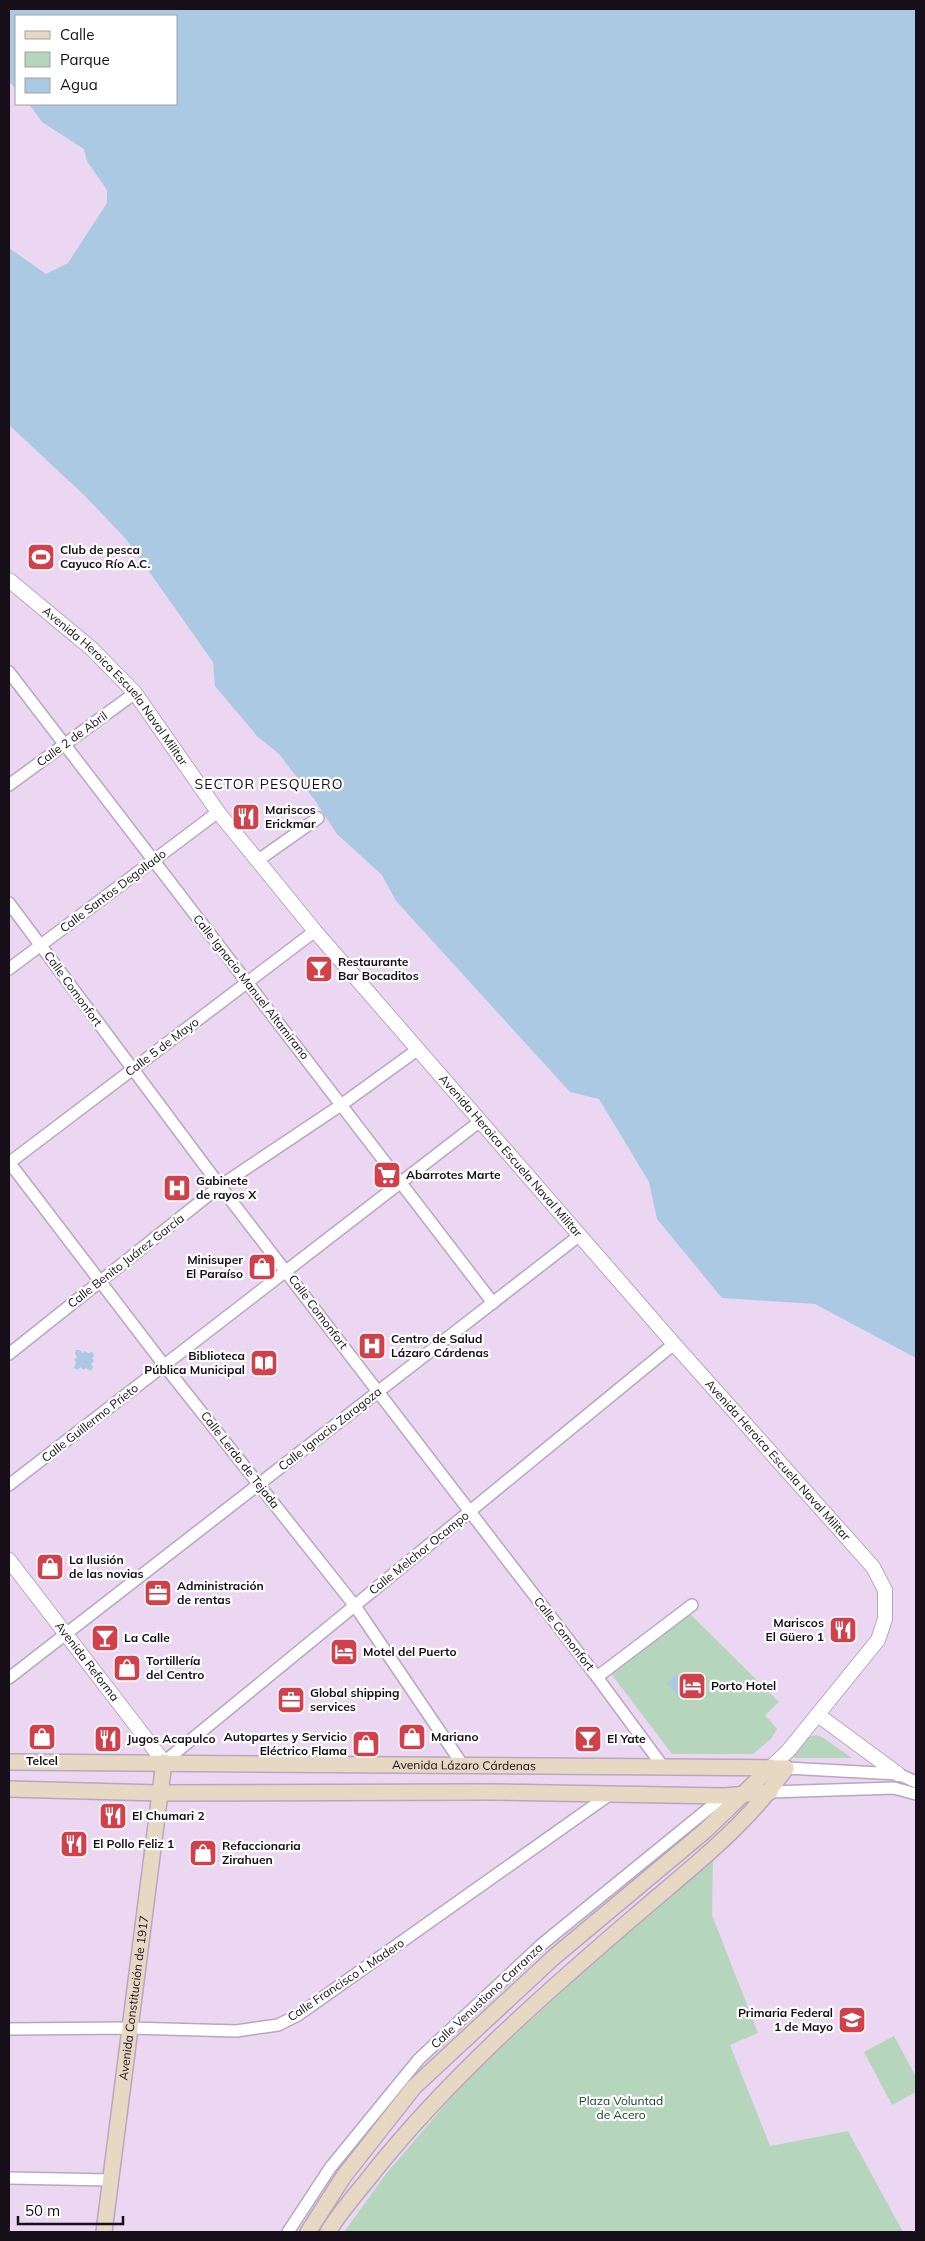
<svg xmlns="http://www.w3.org/2000/svg" width="925" height="2241" viewBox="0 0 925 2241" font-family="Mulish,sans-serif">
  <rect width="100%" height="100%" fill="#ebd7f2"/>
  <!-- green -->
  <g fill="#b6d5bd">
    <path d="M688 1612 779 1702 765 1715 777 1729 771 1739 753 1754H672L609 1671Z"/>
    <path d="M816 1735 822 1737 852 1758H795L793 1755 805 1738Z"/>
    <path d="M713 1858 712 1915 758 2033 730 2045 770 2146 848 2131 903 2232H344L385 2175 467 2079 594 1962Z"/>
    <path d="M894 2036 916 2077V2092L892 2105 864 2052Z"/>
  </g>
  <!-- water -->
  <g fill="#abc9e2">
    <path d="M9 9H916V1358L815 1304 722 1298 657 1219 649 1182 599 1099 570 1092 396 901 382 875 337 834 314 799 279 754 257 736 215 686 213 662 126 539 85 496 9 425V248L46 274 68 263 107 203V190L87 161 84 149 42 122 29 104H176V16H16V89L9 81Z"/>
    <path d="M76 1350H80L82 1353 85 1351 88 1353 93 1352 94 1356 92 1358 94 1361 91 1364 93 1367 91 1371 86 1368 83 1370 81 1367 77 1370 74 1368 76 1362 74 1360 77 1357 75 1354Z"/>
    <path d="M676 1675 690 1693 681 1700 667 1683Z"/>
  </g>
  <g fill="none" stroke-linecap="round" stroke-linejoin="round">
    <defs>
      <g id="minor">
        <path d="M9 672 493 1303"/>
        <path d="M9 785 135 693"/>
        <path d="M257 861 318 818"/>
        <path d="M9 903 220 1186 597 1677 664 1768"/>
        <path d="M9 969 218 812"/>
        <path d="M9 1162 164 1365 355 1606 462 1764"/>
        <path d="M9 1163 315 931"/>
        <path d="M9 1354 220 1186 341 1105 417 1050"/>
        <path d="M9 1485 479 1122"/>
        <path d="M597 1677 692 1605"/>
        <path d="M9 1678 580 1235"/>
        <path d="M164 1762 674 1344"/>
        <path d="M786 1768 898 1774 916 1782"/>
        <path d="M770 1792 894 1788 916 1794"/>
        <path d="M9 2029 130 2028 236 2031 278 2025 298 2015 609 1795"/>
        <path d="M9 2178 110 2180"/>
        <path d="M288 2232 330 2168 419 2059 541 1945 724 1796"/>
      </g>
      <g id="tertiary">
        <path id="s1" d="M9 580 92 649 135 693 218 812 315 931 674 1344 873 1567 885 1590V1619L878 1640 788 1751 771 1767"/>
        <path id="s2" d="M9 1560 164 1762"/>
        <path d="M818 1715 898 1774"/>
      </g>
      <g id="secondary">
        <path id="s3" d="M9 1762 786 1768"/>
        <path d="M9 1789 160 1793 488 1792 724 1796 770 1792"/>
        <path id="s4" d="M104 2232 164 1762"/>
        <path d="M308 2232 344 2176 414 2087 554 1957 706 1830 771 1767"/>
        <path d="M328 2232C341 2210 360 2190 376 2169 452 2075 544 1994 635 1916 688 1870 747 1826 786 1768"/>
      </g>
    </defs>
    <!-- minor casing -->
    <use href="#minor" stroke="#b9a6c0" stroke-width="14"/>
    <!-- tertiary casing -->
    <use href="#tertiary" stroke="#b9a6c0" stroke-width="16"/>
    <!-- secondary casing -->
    <use href="#secondary" stroke="#b9a6c0" stroke-width="18"/>
    <!-- minor -->
    <use href="#minor" stroke="#fff" stroke-width="11"/>
    <!-- tertiary -->
    <use href="#tertiary" stroke="#fff" stroke-width="14"/>
    <!-- secondary -->
    <use href="#secondary" stroke="#e7d8c3" stroke-width="15"/>
  </g>
  <!-- icons -->
  <defs>
    <symbol id="stadium-square" viewBox="-11 -11 22 22"><rect x="-9" y="-9" width="18" height="18" rx="4" fill="#d1414b" stroke="#fff"/><path d="M0-5a6.5 5 0 1 0 0 10a6.5 5 0 1 0 0-10ZM-3.5-1.8h7v3.6h-7Z" fill="#fff"/></symbol>
    <symbol id="restaurant-square" viewBox="-11 -11 22 22"><rect x="-9" y="-9" width="18" height="18" rx="4" fill="#d1414b" stroke="#fff"/><path d="M-5-6h1v4h1v-4h1v4h1v-4h1v5L-1.5 .5V6h-2V.5L-5-1ZM5-6V6H3V1.5H1.5Q1.5-4 5-6Z" fill="#fff"/></symbol>
    <symbol id="bar-square" viewBox="-11 -11 22 22"><rect x="-9" y="-9" width="18" height="18" rx="4" fill="#d1414b" stroke="#fff"/><path d="M-6-5H6L.8 .8V4.5H3.5V6h-7V4.5H-.8V.8Z" fill="#fff"/></symbol>
    <symbol id="supermarket-square" viewBox="-11 -11 22 22"><rect x="-9" y="-9" width="18" height="18" rx="4" fill="#d1414b" stroke="#fff"/><path d="M-6-5.5h2.5l.6 2H6L4.5 2H-2.5L-4.4-4H-6ZM-1.5 3.2a1.3 1.3 0 1 0 .1 0ZM3 3.2a1.3 1.3 0 1 0 .1 0Z" fill="#fff"/></symbol>
    <symbol id="hospital-square" viewBox="-11 -11 22 22"><rect x="-9" y="-9" width="18" height="18" rx="4" fill="#d1414b" stroke="#fff"/><path d="M-5-5h3v3.5h4V-5h3V5h-3V1.5h-4V5h-3Z" fill="#fff"/></symbol>
    <symbol id="shop-square" viewBox="-11 -11 22 22"><rect x="-9" y="-9" width="18" height="18" rx="4" fill="#d1414b" stroke="#fff"/><path d="M-5-2.5h2.3a2.7 3.5 0 0 1 5.4 0H5L5.5 6h-11ZM-1.5-2.5h3a1.5 2.3 0 0 0-3 0Z" fill="#fff"/></symbol>
    <symbol id="library-square" viewBox="-11 -11 22 22"><rect x="-9" y="-9" width="18" height="18" rx="4" fill="#d1414b" stroke="#fff"/><path d="M-6-4Q-3-5.5-.7-3.5V5Q-3 3-6 4ZM6-4Q3-5.5 .7-3.5V5Q3 3 6 4Z" fill="#fff"/></symbol>
    <symbol id="office-square" viewBox="-11 -11 22 22"><rect x="-9" y="-9" width="18" height="18" rx="4" fill="#d1414b" stroke="#fff"/><path d="M-6-3h4V-5.5h4V-3h4V5H-6ZM-1-4.5V-3h2v-1.5ZM-6 0V1H6V0Z" fill="#fff"/></symbol>
    <symbol id="hotel-square" viewBox="-11 -11 22 22"><rect x="-9" y="-9" width="18" height="18" rx="4" fill="#d1414b" stroke="#fff"/><path d="M-6-4.5h1.5V1H6V5H4.5V3h-9V5H-6ZM-4 0a1.8 1.8 0 1 1 3.6 0ZM.5 0V-2.5h3Q6-2.5 6 0Z" fill="#fff"/></symbol>
    <symbol id="school-square" viewBox="-11 -11 22 22"><rect x="-9" y="-9" width="18" height="18" rx="4" fill="#d1414b" stroke="#fff"/><path d="M0-5L7-2L0 1L-7-2ZM-4 1L0 2.5L4 1V4Q0 6-4 4Z" fill="#fff"/></symbol>
  </defs>
  <g fill-rule="evenodd">
    <use href="#stadium-square" x="25" y="541" width="32" height="32"/>
    <use href="#restaurant-square" x="230" y="801" width="32" height="32"/>
    <use href="#bar-square" x="303" y="953" width="32" height="32"/>
    <use href="#supermarket-square" x="371" y="1159" width="32" height="32"/>
    <use href="#hospital-square" x="161" y="1172" width="32" height="32"/>
    <use href="#shop-square" x="246" y="1251" width="32" height="32"/>
    <use href="#hospital-square" x="356" y="1330" width="32" height="32"/>
    <use href="#library-square" x="248" y="1347" width="32" height="32"/>
    <use href="#shop-square" x="34" y="1551" width="32" height="32"/>
    <use href="#office-square" x="142" y="1577" width="32" height="32"/>
    <use href="#restaurant-square" x="827" y="1614" width="32" height="32"/>
    <use href="#bar-square" x="89" y="1622" width="32" height="32"/>
    <use href="#hotel-square" x="328" y="1636" width="32" height="32"/>
    <use href="#shop-square" x="111" y="1652" width="32" height="32"/>
    <use href="#hotel-square" x="676" y="1670" width="32" height="32"/>
    <use href="#office-square" x="275" y="1684" width="32" height="32"/>
    <use href="#shop-square" x="26" y="1721" width="32" height="32"/>
    <use href="#shop-square" x="396" y="1721" width="32" height="32"/>
    <use href="#restaurant-square" x="92" y="1723" width="32" height="32"/>
    <use href="#bar-square" x="572" y="1723" width="32" height="32"/>
    <use href="#shop-square" x="350" y="1728" width="32" height="32"/>
    <use href="#restaurant-square" x="97" y="1800" width="32" height="32"/>
    <use href="#restaurant-square" x="58" y="1828" width="32" height="32"/>
    <use href="#shop-square" x="187" y="1837" width="32" height="32"/>
    <use href="#school-square" x="836" y="2004" width="32" height="32"/>
  </g>
  <g text-anchor="middle" stroke-width="4.5" stroke-linejoin="round" paint-order="stroke">
    <!-- poi labels -->
    <g font-size="12" font-weight="bold" fill="#160f19" stroke="#fff" text-anchor="start">
      <text x="60" y="554">Club de pesca<tspan x="60" dy="14">Cayuco Río A.C.</tspan></text>
      <text x="265" y="814">Mariscos<tspan x="265" dy="14">Erickmar</tspan></text>
      <text x="338" y="966">Restaurante<tspan x="338" dy="14">Bar Bocaditos</tspan></text>
      <text x="406" y="1179">Abarrotes Marte</text>
      <text x="196" y="1185">Gabinete<tspan x="196" dy="14">de rayos X</tspan></text>
      <text x="243" y="1264" text-anchor="end">Minisuper<tspan x="243" dy="14">El Paraíso</tspan></text>
      <text x="391" y="1343">Centro de Salud<tspan x="391" dy="14">Lázaro Cárdenas</tspan></text>
      <text x="245" y="1360" text-anchor="end">Biblioteca<tspan x="245" dy="14">Pública Municipal</tspan></text>
      <text x="69" y="1564">La Ilusión<tspan x="69" dy="14">de las novias</tspan></text>
      <text x="177" y="1590">Administración<tspan x="177" dy="14">de rentas</tspan></text>
      <text x="824" y="1627" text-anchor="end">Mariscos<tspan x="824" dy="14">El Güero 1</tspan></text>
      <text x="124" y="1642">La Calle</text>
      <text x="363" y="1656">Motel del Puerto</text>
      <text x="146" y="1665">Tortillería<tspan x="146" dy="14">del Centro</tspan></text>
      <text x="711" y="1690">Porto Hotel</text>
      <text x="310" y="1697">Global shipping<tspan x="310" dy="14">services</tspan></text>
      <text x="347" y="1741" text-anchor="end">Autopartes y Servicio<tspan x="347" dy="14">Eléctrico Flama</tspan></text>
      <text x="431" y="1741">Mariano</text>
      <text x="127" y="1743">Jugos Acapulco</text>
      <text x="607" y="1743">El Yate</text>
      <text x="42" y="1765" text-anchor="middle">Telcel</text>
      <text x="132" y="1820">El Chumari 2</text>
      <text x="93" y="1848">El Pollo Feliz 1</text>
      <text x="222" y="1850">Refaccionaria<tspan x="222" dy="14">Zirahuen</tspan></text>
      <text x="833" y="2017" text-anchor="end">Primaria Federal<tspan x="833" dy="14">1 de Mayo</tspan></text>
    </g>
    <!-- street labels -->
    <g font-size="12" fill="#160f19" stroke="#fff">
      <text dy="4" stroke="none"><textPath href="#s1" startOffset="151">Avenida Heroica Escuela Naval Militar</textPath></text>
      <text transform="translate(72 739) rotate(-36)" y="4">Calle 2 de Abril</text>
      <text transform="translate(113 891) rotate(-37)" y="4">Calle Santos Degollado</text>
      <text transform="translate(251 987) rotate(52)" y="4">Calle Ignacio Manuel Altamirano</text>
      <text transform="translate(73 989) rotate(54)" y="4">Calle Comonfort</text>
      <text transform="translate(162 1047) rotate(-37)" y="4">Calle 5 de Mayo</text>
      <text dy="4" stroke="none"><textPath href="#s1" startOffset="766">Avenida Heroica Escuela Naval Militar</textPath></text>
      <text transform="translate(126 1261) rotate(-38)" y="4">Calle Benito Juárez García</text>
      <text transform="translate(318 1312) rotate(53)" y="4">Calle Comonfort</text>
      <text transform="translate(90 1423) rotate(-38)" y="4">Calle Guillermo Prieto</text>
      <text transform="translate(330 1429) rotate(-38)" y="4">Calle Ignacio Zaragoza</text>
      <text transform="translate(240 1460) rotate(52)" y="4">Calle Lerdo de Tejada</text>
      <text dy="4" stroke="none"><textPath href="#s1" startOffset="1171">Avenida Heroica Escuela Naval Militar</textPath></text>
      <text transform="translate(419 1553) rotate(-39)" y="4">Calle Melchor Ocampo</text>
      <text transform="translate(564 1634) rotate(52)" y="4">Calle Comonfort</text>
      <text dy="4" stroke="none"><textPath href="#s2" startOffset="128">Avenida Reforma</textPath></text>
      <text dy="4" stroke="none"><textPath href="#s3" startOffset="455">Avenida Lázaro Cárdenas</textPath></text>
      <text transform="translate(346 1980) rotate(-34)" y="4">Calle Francisco I. Madero</text>
      <text transform="translate(487 1996) rotate(-43)" y="4">Calle Venustiano Carranza</text>
      <text dy="4" stroke="none"><textPath href="#s4" startOffset="236">Avenida Constitución de 1917</textPath></text>
    </g>
    <!-- park labels -->
    <g font-size="12" fill="#114322" stroke="#fff">
      <text x="621" y="2105">Plaza Voluntad<tspan x="621" dy="14">de Acero</tspan></text>
    </g>
    <!-- neighbourhood labels -->
    <g font-size="14" letter-spacing="1" fill="#160f19" stroke="#fff">
      <text x="269" y="789">SECTOR PESQUERO</text>
    </g>
  </g>
  <!-- border -->
  <rect width="925" height="2241" fill="none" stroke="#160f19" stroke-width="20"/>
  <!-- legend -->
  <rect x="15" y="15" width="162" height="90" fill="#ffffff" stroke="#a29fa3"/>
  <rect x="25" y="31" width="25" height="8" fill="#e7d8c3" stroke="#a29fa3"/>
  <text x="60" y="40" font-size="15" fill="#160f19">Calle</text>
  <rect x="25" y="52" width="25" height="15" fill="#b6d5bd" stroke="#a29fa3"/>
  <text x="60" y="65" font-size="15" fill="#160f19">Parque</text>
  <rect x="25" y="78" width="25" height="15" fill="#abc9e2" stroke="#a29fa3"/>
  <text x="60" y="90" font-size="15" fill="#160f19">Agua</text>
  <!-- scale -->
  <path d="M18 2216v8h105v-8" fill="none" stroke="#160f19" stroke-width="2.5"/>
  <text x="25" y="2216" font-size="15" fill="#160f19" stroke="#ffffff" stroke-width="4" paint-order="stroke">50 m</text>
</svg>
